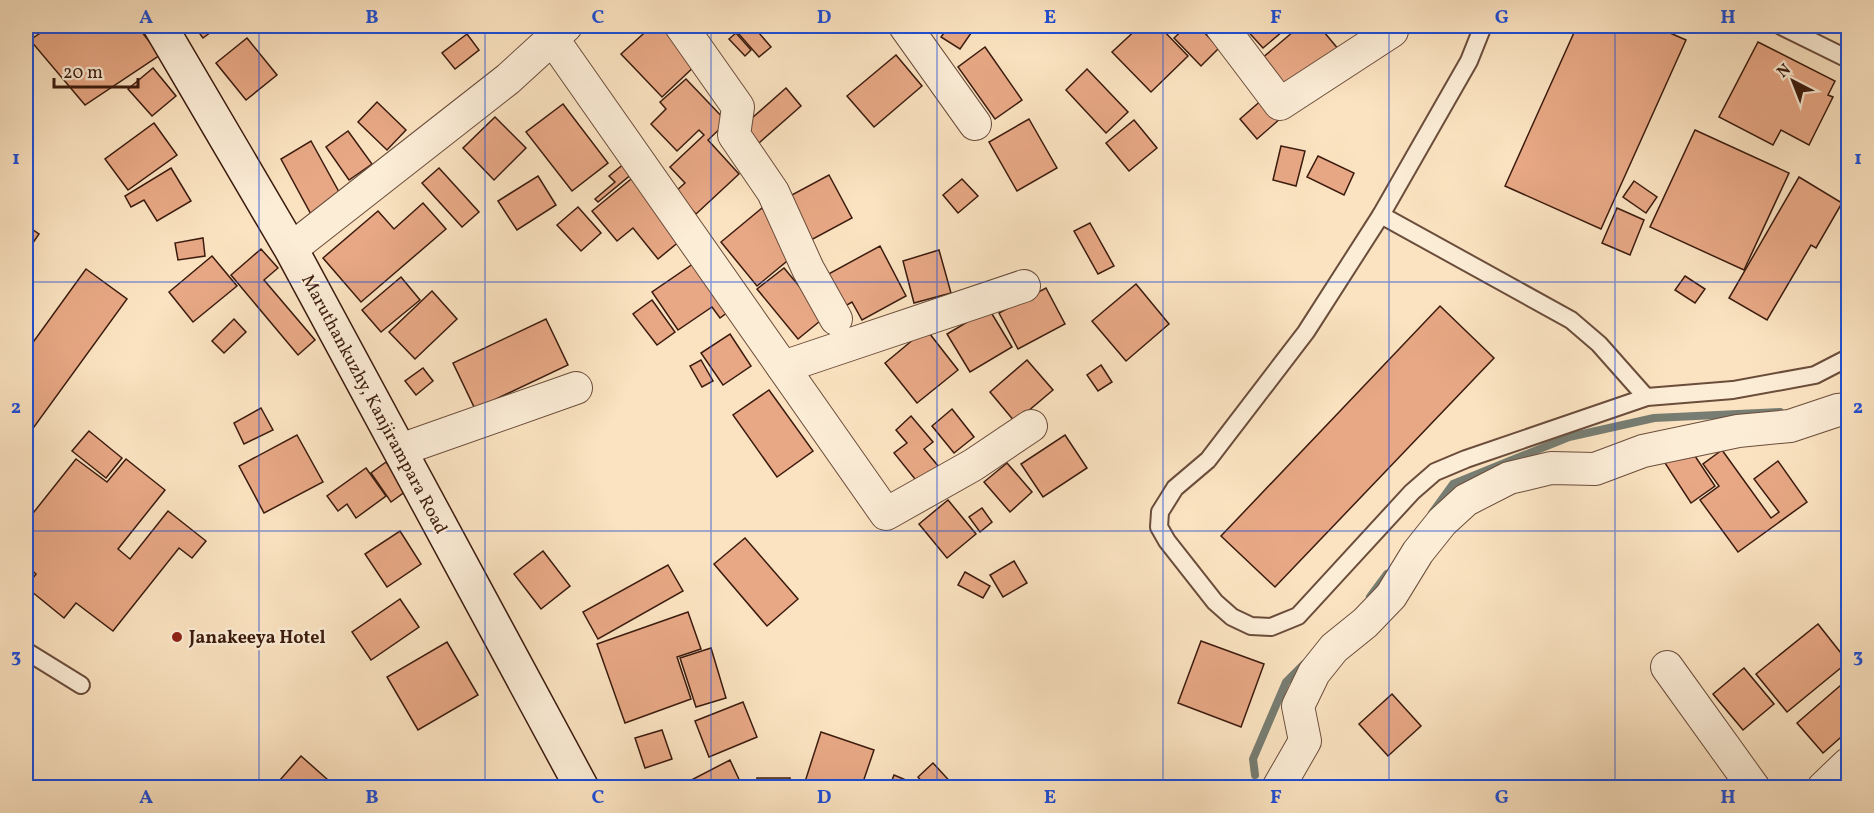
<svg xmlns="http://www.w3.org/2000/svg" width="1874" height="813" viewBox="0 0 1874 813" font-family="Vollkorn,serif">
  <rect width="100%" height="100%" fill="#fbe3c1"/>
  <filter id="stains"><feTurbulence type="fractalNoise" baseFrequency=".00333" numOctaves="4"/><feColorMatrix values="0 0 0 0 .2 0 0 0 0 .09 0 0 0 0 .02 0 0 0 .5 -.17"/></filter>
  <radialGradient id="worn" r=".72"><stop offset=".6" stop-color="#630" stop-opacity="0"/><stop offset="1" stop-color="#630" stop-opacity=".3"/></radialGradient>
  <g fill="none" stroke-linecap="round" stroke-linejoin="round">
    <!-- stream -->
    <g stroke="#777d72" stroke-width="8">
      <path d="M1432 513 1453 484 1569 437 1654 418 1780 412"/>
      <path d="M1370 597 1387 574"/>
      <path d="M1255 775 1253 759 1286 682 1304 664"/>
    </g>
  </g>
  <!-- building -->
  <g fill="#e8a885" stroke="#3b1b0e" stroke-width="1.5">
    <path d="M51 26H137L160 55 85 105 30 40Z"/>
    <path d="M194 26H219L203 38Z"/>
    <path d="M652 26H662L698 63 662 97 621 54Z"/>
    <path d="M746 26H753L771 47 759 57 738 33Z"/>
    <path d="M949 26H976L960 49 941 37Z"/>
    <path d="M1140 26H1159L1188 56 1151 92 1112 52Z"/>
    <path d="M1187 26H1198L1219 48 1201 66 1174 38Z"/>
    <path d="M1243 26H1289L1263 48Z"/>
    <path d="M1300 26H1319L1339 50 1289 92 1261 59Z"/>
    <path d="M1577 26H1654L1686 40 1601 229 1505 186Z"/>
    <path d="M736 33 751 50 745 56 729 39Z"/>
    <path d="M467 34 479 50 455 69 442 53Z"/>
    <path d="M247 38 277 75 246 100 216 63Z"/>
    <path d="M1758 42 1835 81 1828 95 1833 97 1809 145 1781 130 1773 145 1719 117Z"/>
    <path d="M985 47 1022 100 995 119 958 67Z"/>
    <path d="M896 55 922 86 874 127 847 96Z"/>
    <path d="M153 68 176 96 152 116 128 89Z"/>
    <path d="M1087 69 1128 112 1106 133 1066 90Z"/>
    <path d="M686 79 727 122 708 140 739 174 696 214 675 192 685 183 670 167 704 135 699 130 677 151 651 124 666 109 660 102Z"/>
    <path d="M786 88 801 106 759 143 744 125Z"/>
    <path d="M1264 98 1281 118 1257 139 1240 119Z"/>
    <path d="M377 102 406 130 387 150 358 122Z"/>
    <path d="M563 104 608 163 572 191 526 132Z"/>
    <path d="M495 117 526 148 494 180 463 148Z"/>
    <path d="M1029 119 1057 168 1017 191 989 142Z"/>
    <path d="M1134 120 1157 148 1129 171 1106 143Z"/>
    <path d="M154 123 177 155 128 190 105 159Z"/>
    <path d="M1695 130 1789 173 1744 270 1650 227Z"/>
    <path d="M348 131 372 164 349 180 326 147Z"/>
    <path d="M311 141 350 212 319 229 281 159Z"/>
    <path d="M1281 146 1305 151 1296 186 1273 180Z"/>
    <path d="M636 154 651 158 598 202 595 199 615 182 609 176Z"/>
    <path d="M1318 156 1354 173 1344 195 1307 177Z"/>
    <path d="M171 168 191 201 157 221 144 200 131 207 125 196Z"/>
    <path d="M439 168 479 212 462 227 422 183Z"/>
    <path d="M636 175 686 236 658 259 633 228 617 241 592 211Z"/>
    <path d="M829 175 852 218 811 240 788 197Z"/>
    <path d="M538 176 556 205 517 230 498 201Z"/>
    <path d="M1799 177 1842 203 1816 248 1811 245 1767 320 1729 298Z"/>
    <path d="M962 179 978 196 958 213 943 195Z"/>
    <path d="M1634 181 1657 197 1646 213 1623 197Z"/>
    <path d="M423 203 446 229 361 302 323 258 378 211 394 229Z"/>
    <path d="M578 207 601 233 581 251 557 225Z"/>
    <path d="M762 208 798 252 757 286 721 242Z"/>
    <path d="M1617 208 1644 220 1630 255 1602 243Z"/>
    <path d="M1090 223 1114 266 1098 274 1074 231Z"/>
    <path d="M26 225 39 234 26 253Z"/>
    <path d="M203 238 205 256 178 260 175 243Z"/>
    <path d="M880 246 906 296 862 320 852 302 840 309 823 277Z"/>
    <path d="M261 249 278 268 264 280 315 340 298 355 231 275Z"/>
    <path d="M939 250 951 293 914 303 903 261Z"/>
    <path d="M212 256 237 286 193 322 169 292Z"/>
    <path d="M703 257 736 306 720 318 712 307 678 330 652 292Z"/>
    <path d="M784 268 825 317 798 339 757 289Z"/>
    <path d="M86 269 127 299 26 438V352Z"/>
    <path d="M1685 276 1705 289 1695 303 1675 290Z"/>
    <path d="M401 277 420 300 381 332 362 310Z"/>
    <path d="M1136 284 1169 324 1126 361 1092 321Z"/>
    <path d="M1046 288 1065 324 1018 349 999 313Z"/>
    <path d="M432 291 457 319 415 359 389 332Z"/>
    <path d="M652 300 675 332 657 345 633 314Z"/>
    <path d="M1440 306 1494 358 1275 587 1221 536Z"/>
    <path d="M989 309 1012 347 970 372 947 334Z"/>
    <path d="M234 319 246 332 224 353 212 341Z"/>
    <path d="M546 319 568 365 475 409 453 363Z"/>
    <path d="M926 329 958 370 917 403 885 363Z"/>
    <path d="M730 334 751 366 723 385 701 353Z"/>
    <path d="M701 360 713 381 702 387 690 366Z"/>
    <path d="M1027 360 1053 390 1015 422 990 392Z"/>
    <path d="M1101 365 1112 382 1098 391 1087 375Z"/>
    <path d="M423 368 433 381 416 395 405 381Z"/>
    <path d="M769 390 813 451 777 477 733 415Z"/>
    <path d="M261 408 273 430 244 444 234 423Z"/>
    <path d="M952 409 974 437 954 453 932 426Z"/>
    <path d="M911 416 933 442 924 449 939 467 919 484 894 453 907 443 896 430Z"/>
    <path d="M89 431 122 458 106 478 72 451Z"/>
    <path d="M297 435 323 482 264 513 239 466Z"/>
    <path d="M1065 435 1087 468 1043 497 1021 464Z"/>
    <path d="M1689 447 1715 486 1691 503 1665 463Z"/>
    <path d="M1722 450 1771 518 1779 512 1754 479 1778 461 1807 502 1738 552 1700 500 1719 486 1703 464Z"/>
    <path d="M76 459 107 482 126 459 165 490 118 549 130 559 168 511 206 541 192 558 179 548 113 631 76 603 64 618 26 587 36 574 26 565V522Z"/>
    <path d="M386 462 406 491 391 502 371 473Z"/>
    <path d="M1007 463 1032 492 1010 512 984 482Z"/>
    <path d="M366 468 386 496 356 518 347 504 338 511 327 496Z"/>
    <path d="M948 500 976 534 947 558 919 524Z"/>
    <path d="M982 508 992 522 980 532 969 517Z"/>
    <path d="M400 531 421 564 387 587 365 554Z"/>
    <path d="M745 538 798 599 767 626 714 564Z"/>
    <path d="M543 551 570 586 541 609 514 574Z"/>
    <path d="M1014 561 1027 583 1003 597 990 575Z"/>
    <path d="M668 565 683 591 598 639 583 612Z"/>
    <path d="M965 572 990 586 983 598 958 585Z"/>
    <path d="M400 599 419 627 371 660 352 632Z"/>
    <path d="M688 612 701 649 677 657 691 699 625 723 597 644Z"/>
    <path d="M1818 624 1848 662 1787 712 1756 674Z"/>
    <path d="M1201 641 1264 664 1241 727 1178 703Z"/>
    <path d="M447 642 478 695 418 730 387 677Z"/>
    <path d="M711 648 726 698 696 707 680 658Z"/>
    <path d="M1744 668 1774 704 1743 730 1713 694Z"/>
    <path d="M1841 685 1848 694V731L1823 753 1797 723Z"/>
    <path d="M1392 694 1421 726 1388 756 1359 724Z"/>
    <path d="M743 702 757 737 709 757 695 721Z"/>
    <path d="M662 730 672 759 645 768 635 738Z"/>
    <path d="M821 732 874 750 861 788H803Z"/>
    <path d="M301 756 337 788H273Z"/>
    <path d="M730 760 743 788H676Z"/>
    <path d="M933 763 956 788H927L918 777Z"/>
    <path d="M894 775 915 784 913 788H889Z"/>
    <rect x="757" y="778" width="33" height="10"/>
  </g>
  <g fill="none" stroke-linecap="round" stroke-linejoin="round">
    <defs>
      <g id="service">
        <path d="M1483 26 1469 61 1381 215 1306 332 1208 460 1175 488 1160 512 1159 527 1167 541 1215 602 1232 617 1251 626 1271 627 1298 616 1412 492 1435 472 1466 459 1647 397 1733 390 1815 375 1848 358"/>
        <path d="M1781 26 1848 59"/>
        <path d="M1381 215 1571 320 1599 344 1646 397"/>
        <path d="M26 651 81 685"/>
      </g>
      <g id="minor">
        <path d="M681 26 738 107 734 135 773 192 808 269 836 319"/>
        <path d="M905 26 975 124"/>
        <path d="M1221 26 1280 104 1392 31"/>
        <path d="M552 38 886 514 973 465 1031 426"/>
        <path d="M291 249 508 79 566 26"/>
        <path d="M783 367 1024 286"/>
        <path d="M400 450 576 388"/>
        <path d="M1667 667 1754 788"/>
        <path d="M1278 788 1305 741 1298 706 1314 673 1334 648 1365 623 1391 596 1418 552 1442 522 1466 500 1509 478 1551 468 1595 469 1643 451 1738 431 1790 426 1838 410 1848 409"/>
        <path d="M1823 788 1848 764"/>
      </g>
      <path id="secondary" d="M160 26 291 249 582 788"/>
    </defs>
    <!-- service casing -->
    <use href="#service" stroke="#6b4d3b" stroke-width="20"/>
    <!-- minor casing -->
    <use href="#minor" stroke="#6b4d3b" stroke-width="34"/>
    <!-- secondary casing -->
    <use href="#secondary" stroke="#3b1b0e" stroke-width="36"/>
    <!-- service -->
    <use href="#service" stroke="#fcedd7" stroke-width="16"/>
    <!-- minor -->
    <use href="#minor" stroke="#fcedd7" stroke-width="32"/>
    <!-- secondary -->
    <use href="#secondary" stroke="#fcedd7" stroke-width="33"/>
  </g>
  <!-- grid -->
  <path fill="none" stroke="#1d4ed8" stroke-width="1.5" stroke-opacity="0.55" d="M259 26V788M485 26V788M711 26V788M937 26V788M1163 26V788M1389 26V788M1615 26V788M26 282H1848M26 531H1848"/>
  <!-- markers -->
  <circle fill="#8f2418" stroke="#fcedd7" stroke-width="2" cx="177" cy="637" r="6"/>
  <g text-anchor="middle" stroke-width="4.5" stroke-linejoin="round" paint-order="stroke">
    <!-- street labels -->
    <g font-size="18" fill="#3b1b0e" stroke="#fcedd7">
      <text transform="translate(375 404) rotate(62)" y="6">Maruthankuzhy, Kanjirampara Road</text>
    </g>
    <!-- poi labels -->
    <g font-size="18" font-weight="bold" fill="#3b1b0e" stroke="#fcedd7" text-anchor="start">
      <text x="189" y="643">Janakeeya Hotel</text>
    </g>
  </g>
  <!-- margin -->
  <rect width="1874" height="813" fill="none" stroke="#fbe3c1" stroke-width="66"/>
  <!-- north arrow -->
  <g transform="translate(1793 81) rotate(318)" stroke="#fcedd7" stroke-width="4.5" paint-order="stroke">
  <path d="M0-4.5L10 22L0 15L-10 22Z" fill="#3b1b0e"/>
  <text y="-9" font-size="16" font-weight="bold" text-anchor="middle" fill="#3b1b0e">N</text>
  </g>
  <!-- scale -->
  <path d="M54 78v9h84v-9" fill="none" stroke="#3b1b0e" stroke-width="3"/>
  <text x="63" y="78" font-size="18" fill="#3b1b0e" stroke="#fcedd7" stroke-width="4.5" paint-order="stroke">20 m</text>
  <rect x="33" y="33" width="1808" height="747" fill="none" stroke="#1d4ed8" stroke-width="2"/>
  <g font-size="20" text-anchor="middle" font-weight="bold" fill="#1d4ed8">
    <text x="146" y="23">A</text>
    <text x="372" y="23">B</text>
    <text x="598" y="23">C</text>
    <text x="824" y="23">D</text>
    <text x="1050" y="23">E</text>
    <text x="1276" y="23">F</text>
    <text x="1502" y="23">G</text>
    <text x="1728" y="23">H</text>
    <text x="16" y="164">1</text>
    <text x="1858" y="164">1</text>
    <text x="16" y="413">2</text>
    <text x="1858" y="413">2</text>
    <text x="16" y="662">3</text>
    <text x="1858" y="662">3</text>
    <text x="146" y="803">A</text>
    <text x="372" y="803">B</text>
    <text x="598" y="803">C</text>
    <text x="824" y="803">D</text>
    <text x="1050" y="803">E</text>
    <text x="1276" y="803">F</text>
    <text x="1502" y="803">G</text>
    <text x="1728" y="803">H</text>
  </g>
  <rect width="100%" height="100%" filter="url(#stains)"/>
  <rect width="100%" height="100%" fill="url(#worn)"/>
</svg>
